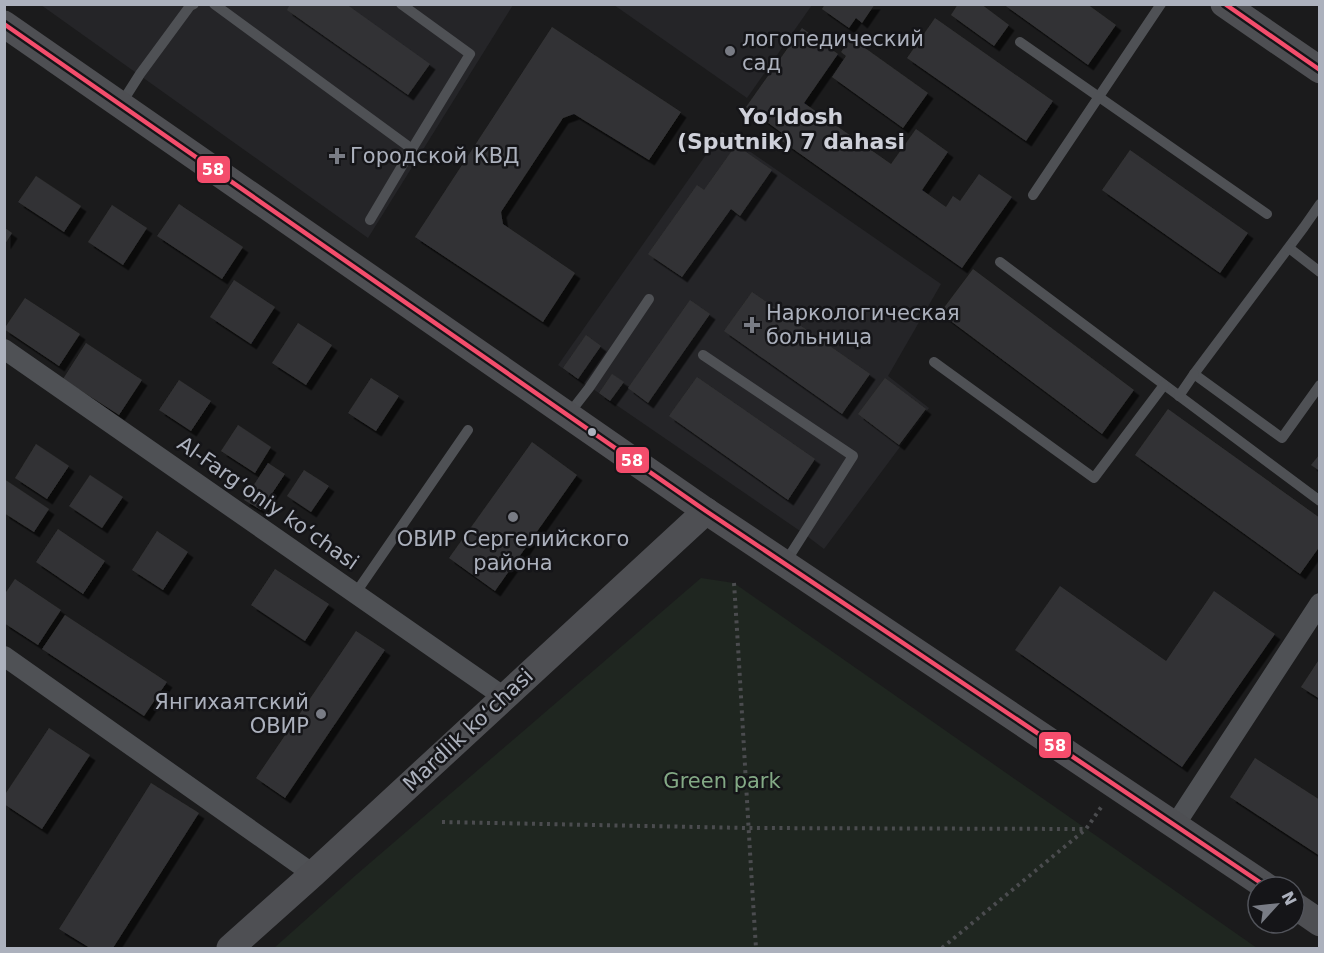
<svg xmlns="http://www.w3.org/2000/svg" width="1324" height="953" viewBox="0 0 1324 953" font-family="'DejaVu Sans',sans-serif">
  <defs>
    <filter id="shadow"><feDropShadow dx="5.5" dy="5.5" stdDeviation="0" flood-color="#0009"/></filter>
  </defs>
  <rect width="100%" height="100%" fill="#1b1b1c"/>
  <!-- built -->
  <g fill="#252528">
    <path d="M41 5H513L368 238Z"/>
    <path d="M614 5H812L747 98Z"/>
    <path d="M722 132 941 284 888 376 929 408 824 549 803 533 558 365Z"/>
  </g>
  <!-- green -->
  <path fill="#1f2620" d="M701 578 734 583 1257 948H274L356 875Z"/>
  <!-- building -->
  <g fill="#333334" filter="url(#shadow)">
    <path d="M290 4H346L430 64 408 95 287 10Z"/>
    <path d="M825 4H875L862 23 856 18 849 28 822 9Z"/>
    <path d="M958 4H981L1009 25 994 46 951 15Z"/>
    <path d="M1003 4H1087L1116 25 1088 65Z"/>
    <path d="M935 18 1053 101 1026 141 907 58Z"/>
    <path d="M552 27 681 112 649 160 574 114 563 118 501 212 503 224 575 273 543 322 415 237Z"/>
    <path d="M802 28 838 54 804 103 891 164 916 129 948 152 922 190 946 207 953 196 960 201 979 174 1012 197 962 268 779 139 782 133 746 107Z"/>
    <path d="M851 38 928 93 903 128 832 77 846 56 841 52Z"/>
    <path d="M736 145 772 170 740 216 731 209 682 277 648 254 697 185 704 190Z"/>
    <path d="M1130 150 1248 233 1220 273 1102 190Z"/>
    <path d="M36 176 81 206 64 232 18 202Z"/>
    <path d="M179 204 243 247 222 279 157 236Z"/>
    <path d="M112 205 147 228 123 265 88 242Z"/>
    <path d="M5 228 12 233 5 244Z"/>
    <path d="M973 269 1134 390 1102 434 940 313Z"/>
    <path d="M234 280 275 307 251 344 210 317Z"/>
    <path d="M752 292 870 374 842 414 724 331Z"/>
    <path d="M25 298 80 334 59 366 4 329Z"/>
    <path d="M690 300 710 314 648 403 628 388Z"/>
    <path d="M298 323 332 345 306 385 272 363Z"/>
    <path d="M586 335 601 346 578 379 563 368Z"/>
    <path d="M86 343 142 380 119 415 63 379Z"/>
    <path d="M612 374 624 382 610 401 599 393Z"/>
    <path d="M697 377 815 459 788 500 669 416Z"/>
    <path d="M371 378 399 396 376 431 348 413Z"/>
    <path d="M885 378 926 409 899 445 858 414Z"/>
    <path d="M179 380 211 401 191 431 159 410Z"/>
    <path d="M1168 409 1320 518V546L1300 574 1135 455Z"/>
    <path d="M238 425 271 447 255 473 221 451Z"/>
    <path d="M532 442 577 475 495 591 449 558Z"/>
    <path d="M36 444 69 466 47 499 15 478Z"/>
    <path d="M1320 454V471L1311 465Z"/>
    <path d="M268 463 285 474 261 510 244 500Z"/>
    <path d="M304 470 329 486 311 512 287 496Z"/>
    <path d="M90 475 123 497 102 528 69 506Z"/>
    <path d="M4 479 49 509 34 532 4 513Z"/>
    <path d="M58 529 105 561 83 594 36 562Z"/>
    <path d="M157 531 188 552 163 590 132 570Z"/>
    <path d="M275 569 329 604 305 641 251 605Z"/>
    <path d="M15 579 61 610 38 645 4 623V595Z"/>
    <path d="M1060 586 1166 661 1214 591 1275 634 1182 767 1015 650Z"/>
    <path d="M65 615 167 682 144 716 42 649Z"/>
    <path d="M356 631 385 650 285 798 256 778Z"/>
    <path d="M1320 658V699L1301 687Z"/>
    <path d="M49 728 90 755 42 829 4 804V796Z"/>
    <path d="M1255 758 1320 800V856L1230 797Z"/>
    <path d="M151 783 199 813 113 948H90L59 929Z"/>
  </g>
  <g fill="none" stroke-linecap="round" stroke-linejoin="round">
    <!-- path -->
    <g stroke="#4b4c4f" stroke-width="4" stroke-dasharray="3 4.5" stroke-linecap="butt">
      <path d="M734 583C742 705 748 827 756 948"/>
      <path d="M442 822 748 828 1086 829"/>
      <path d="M942 948 1086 829 1102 806"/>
    </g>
    <!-- lane -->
    <g stroke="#4f5155" stroke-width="10">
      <path d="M214 4 412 149"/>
      <path d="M1020 42 1267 214"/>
      <path d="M121 104 140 74 190 6 194 4"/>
      <path d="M1033 195 1161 4"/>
      <path d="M1320 204 1304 227 1194 374 1282 438 1320 385"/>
      <path d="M370 220 412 149 470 54 401 4"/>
      <path d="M1289 248 1320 272"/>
      <path d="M1000 262 1320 501"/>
      <path d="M703 355 853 456 785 563"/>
      <path d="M934 362 1094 478 1164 385"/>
      <path d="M1179 396 1194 374"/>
      <path d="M568 415 589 388 649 299"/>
      <path d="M355 594 468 430"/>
    </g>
    <!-- street -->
    <g stroke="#4f5155" stroke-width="20">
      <path d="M4 349 504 697"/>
      <path d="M4 656 313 874"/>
      <path d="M1175 825 1320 603"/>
    </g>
    <!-- secondary -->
    <g stroke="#4e4f53" stroke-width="27">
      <path d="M1224 4 1320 70"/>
      <path d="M4 24 706 511 1267 887"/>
      <path d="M1294 905 1320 923"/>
      <path d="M230 948 313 874 706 511"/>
    </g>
    <defs>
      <g id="bus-1">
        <path d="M1225 4 1320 70"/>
        <path d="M4 24 706 511 1267 887"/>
      </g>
    </defs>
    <!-- bus-1 casing -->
    <use href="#bus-1" stroke="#151518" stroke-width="9"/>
    <!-- bus-1 -->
    <use href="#bus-1" stroke="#f44d6c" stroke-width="4.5"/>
  </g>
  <!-- markers -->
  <g fill="#797c85" stroke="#151518" stroke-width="2">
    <circle cx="730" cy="51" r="6"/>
    <path d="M334 147h6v6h6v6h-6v6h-6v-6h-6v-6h6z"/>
    <path d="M749 316h6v6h6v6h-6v6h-6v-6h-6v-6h6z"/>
    <circle cx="513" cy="517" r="6"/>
    <circle cx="321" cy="714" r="6"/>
  </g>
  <circle fill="#acb1bd" stroke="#151518" stroke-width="2" cx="592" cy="432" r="5"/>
  <g text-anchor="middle" stroke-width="5" stroke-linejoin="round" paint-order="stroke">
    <!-- poi labels -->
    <g font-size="21" fill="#acb1bd" stroke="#151518" text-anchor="start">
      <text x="742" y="46">логопедический<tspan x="742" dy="24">сад</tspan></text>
      <text x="350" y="163">Городской КВД</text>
      <text x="766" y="320">Наркологическая<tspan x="766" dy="24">больница</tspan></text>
      <text x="513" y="546" text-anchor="middle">ОВИР Сергелийского<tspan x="513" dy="24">района</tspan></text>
      <text x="309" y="709" text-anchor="end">Янгихаятский<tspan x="309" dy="24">ОВИР</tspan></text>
    </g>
    <!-- street labels -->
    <g font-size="21" fill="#acb1bd" stroke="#151518">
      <text transform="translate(268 503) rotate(35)" y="7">Al-Farg‘oniy ko‘chasi</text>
      <text transform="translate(468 730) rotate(-43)" y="7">Mardlik ko‘chasi</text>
    </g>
    <!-- park labels -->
    <g font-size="21" fill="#83a985" stroke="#151518">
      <text x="722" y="788">Green park</text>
    </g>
    <!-- neighbourhood labels -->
    <g font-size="22" font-weight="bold" fill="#ced0d9" stroke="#151518">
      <text x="791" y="124">Yo‘ldosh<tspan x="791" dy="25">(Sputnik) 7 dahasi</tspan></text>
    </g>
  </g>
  <g stroke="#151518" stroke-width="2">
    <rect x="196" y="155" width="35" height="29" rx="6" fill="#f44d6c"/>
    <rect x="615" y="446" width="35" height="28" rx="6" fill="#f44d6c"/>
    <rect x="1038" y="731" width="34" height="28" rx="6" fill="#f44d6c"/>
  </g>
  <g font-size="16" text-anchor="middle" font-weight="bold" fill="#fff">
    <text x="213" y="175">58</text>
    <text x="632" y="466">58</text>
    <text x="1055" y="751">58</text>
  </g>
  <!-- border -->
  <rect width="1324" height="953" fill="none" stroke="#acb1bd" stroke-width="12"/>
  <!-- north arrow -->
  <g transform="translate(1276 905) rotate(63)"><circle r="28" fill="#151518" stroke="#51535a" stroke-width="1.5"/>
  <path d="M0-4.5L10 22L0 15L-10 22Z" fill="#797c85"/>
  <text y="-9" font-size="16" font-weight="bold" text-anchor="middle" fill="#acb1bd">N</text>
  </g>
</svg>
